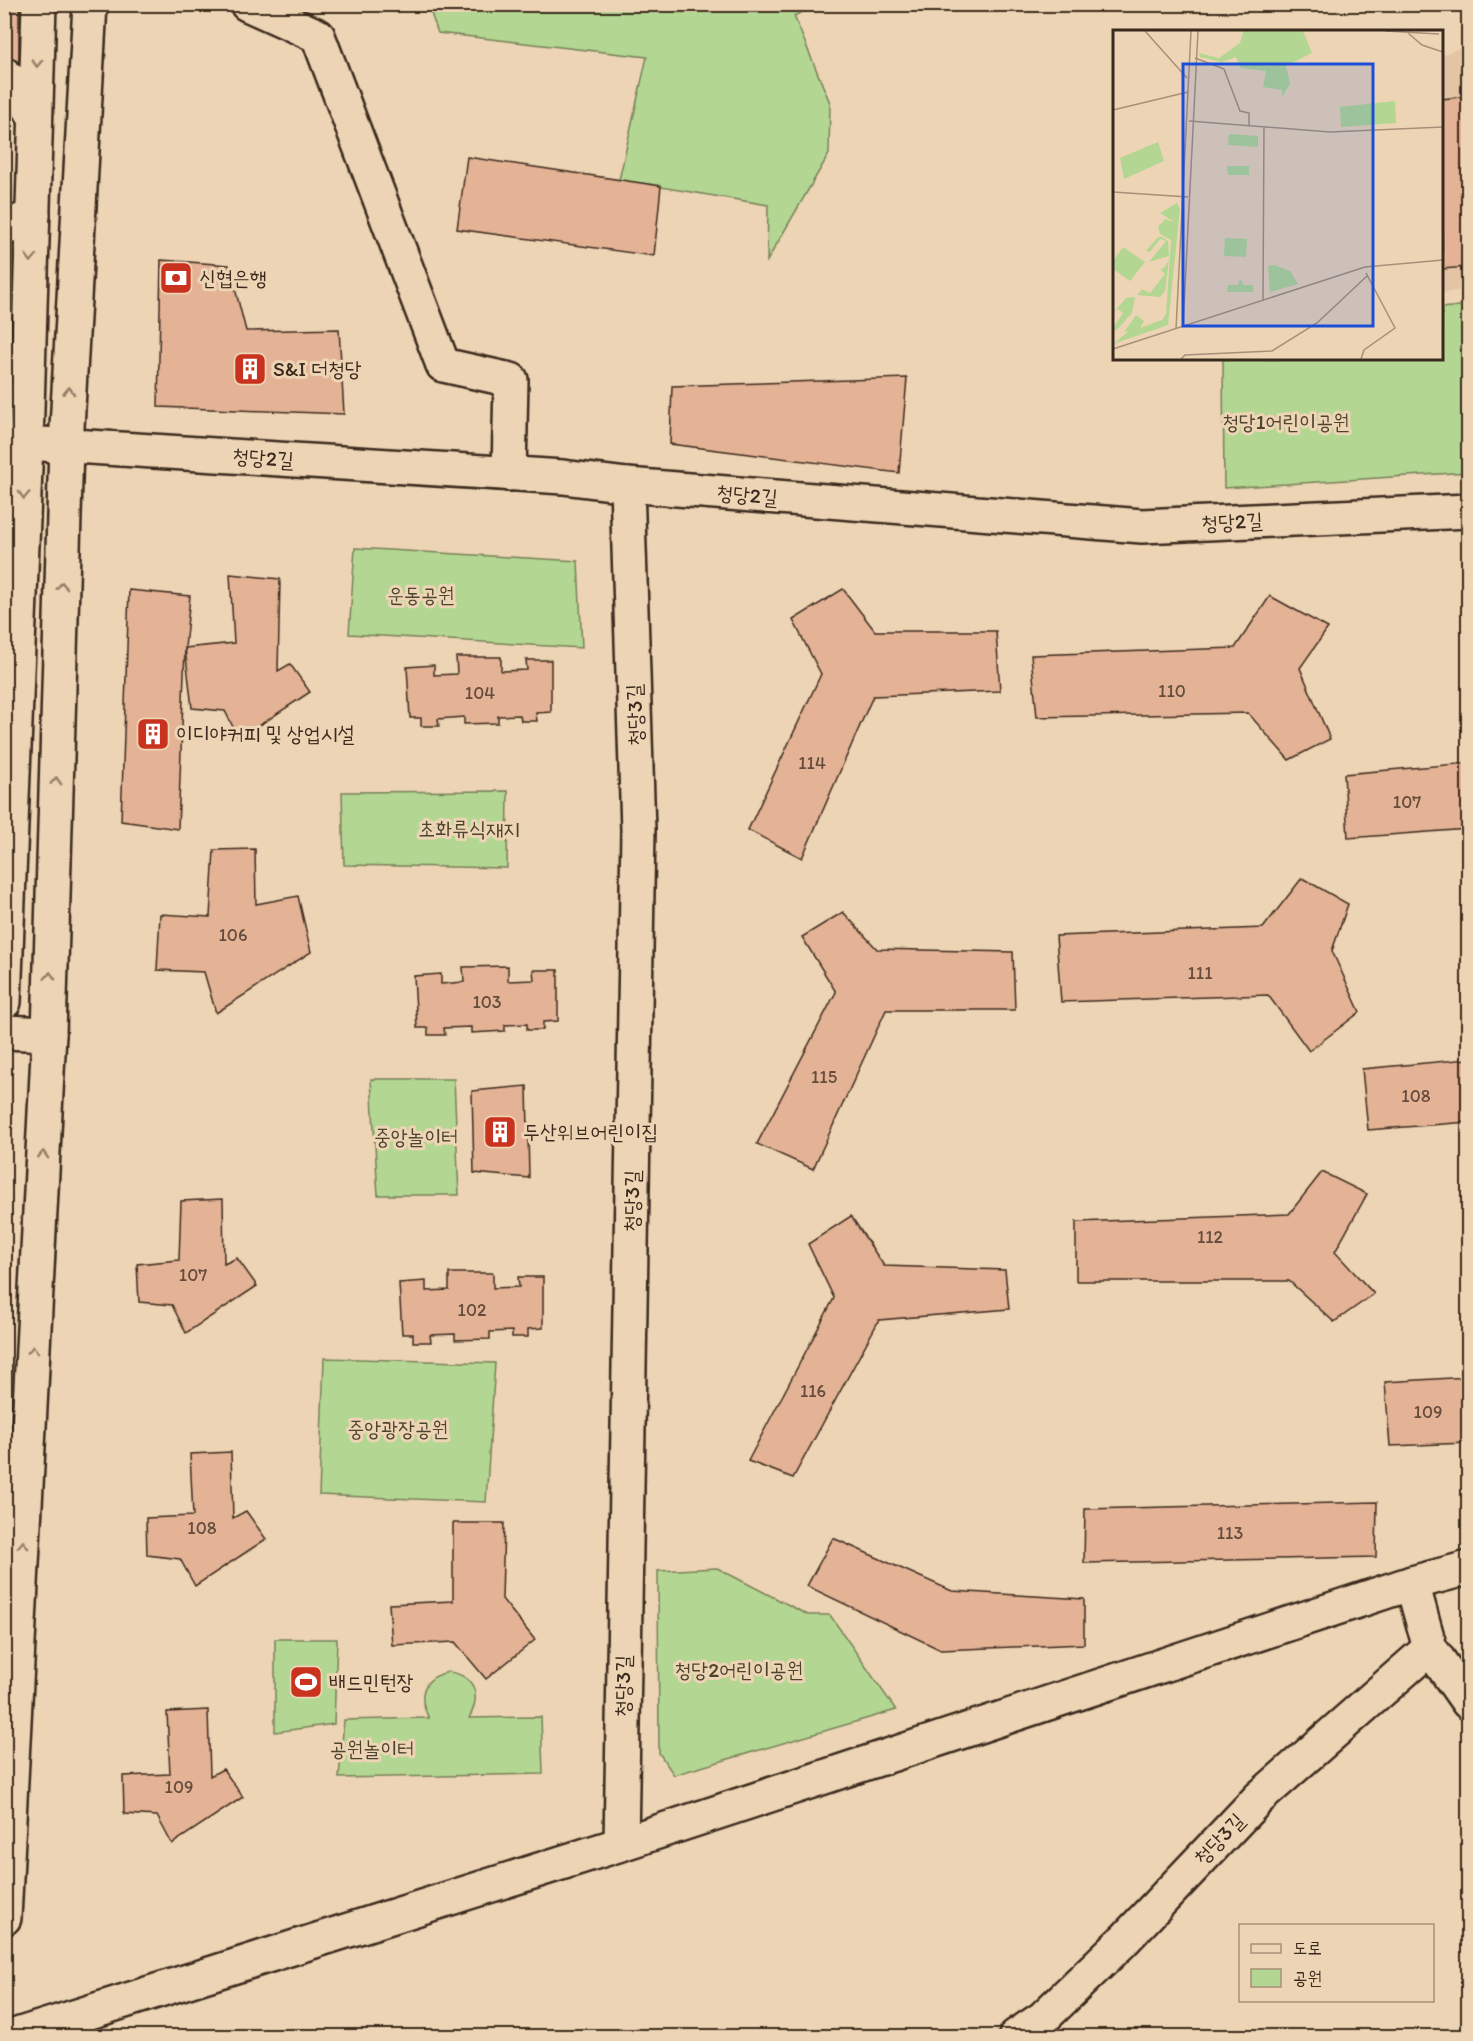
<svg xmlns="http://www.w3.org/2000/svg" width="1473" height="2041" viewBox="0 0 1473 2041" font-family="Itim,'Poor Story',sans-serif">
  <rect width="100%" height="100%" fill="#edd4b4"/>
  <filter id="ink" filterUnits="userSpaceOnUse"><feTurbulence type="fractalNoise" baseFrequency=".0167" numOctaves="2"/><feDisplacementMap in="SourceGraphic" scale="12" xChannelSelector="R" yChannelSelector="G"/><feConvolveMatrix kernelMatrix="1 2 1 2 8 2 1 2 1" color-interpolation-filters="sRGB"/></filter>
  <g filter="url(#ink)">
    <!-- built -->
    <path fill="#e3c4a5" d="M1468 45V289L1442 293V55Z"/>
    <!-- green -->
    <g fill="#b3d792" stroke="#778058" stroke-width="1.5">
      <path d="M428 5H816L794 16 830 103 829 154 767 261 768 205 619 180 647 57 438 33Z"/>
      <path d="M1468 305V472L1224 488 1223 359 1442 358V308Z"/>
      <path d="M355 548 578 561 582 648 349 634Z"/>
      <path d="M508 791 507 868 344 865 342 792Z"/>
      <path d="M371 1079H454L459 1195H378Z"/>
      <path d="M324 1358 495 1363 486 1502 319 1495Z"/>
      <path d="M717 1568 808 1615H830L896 1710 674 1775 659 1753 658 1571Z"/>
      <path d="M275 1639H337L334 1724 275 1732Z"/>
      <path d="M449 1672C476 1676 481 1696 469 1718L541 1717 543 1774 339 1778 344 1720 429 1718C417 1696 422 1677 449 1672Z"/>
    </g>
    <!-- building -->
    <g fill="#e4b295" stroke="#3b2a1e" stroke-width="1.5">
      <path d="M4 4H19V70L4 54Z"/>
      <path d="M1468 96V267L1442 269V99Z"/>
      <path d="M467 157 661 186 654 256 457 229Z"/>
      <path d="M161 260 229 265 246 331 339 329 344 414 158 407Z"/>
      <path d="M907 378 899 473 670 444 672 386Z"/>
      <path d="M230 574 280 579 278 671 290 664 310 692 239 739 225 711 192 708 185 648 234 643Z"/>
      <path d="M843 589 875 631H996L1000 691 873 696 802 858 748 830 821 674 793 620Z"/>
      <path d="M129 590 190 596 185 648 178 829 121 821Z"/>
      <path d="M1270 596 1328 628 1300 668 1330 739 1289 760 1248 713 1037 717 1031 655 1235 648Z"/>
      <path d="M456 657H501V671L527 670 526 660H551V712L536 713 537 721H521L520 715 498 716V723L464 724V717L438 719 439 726H421V718H410L407 667 434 665V675L457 674Z"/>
      <path d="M1468 763V829L1348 838 1344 774Z"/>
      <path d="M255 849 256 904 298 896 311 952 216 1013 204 972 157 970 160 914 210 917 214 850Z"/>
      <path d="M1302 878 1348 904 1332 951 1360 1012 1309 1051 1268 995 1061 1002 1056 936 1263 928Z"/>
      <path d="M843 912 877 949 1013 952 1015 1010H886L813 1169 757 1144 836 992 802 937Z"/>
      <path d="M508 966V981L534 980 533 970H558V1021L543 1022V1030H527V1024L505 1025V1031L471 1033V1027L444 1028 445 1035H428V1028H417L414 976 441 974V984L464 982 463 967Z"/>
      <path d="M1468 1059V1122L1368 1130 1362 1069Z"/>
      <path d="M527 1086 529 1178 474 1173 472 1091Z"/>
      <path d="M1322 1172 1367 1194 1335 1252 1374 1294 1334 1322 1289 1281H1076V1222L1289 1214Z"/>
      <path d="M223 1199 224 1264 237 1258 257 1286 186 1333 172 1305 139 1302 137 1264 179 1260 181 1201Z"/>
      <path d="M851 1216 884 1266 1005 1270 1009 1309 879 1320 793 1478 748 1461 834 1298 808 1244Z"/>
      <path d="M449 1273H493V1288L519 1287 518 1277H543V1328L528 1329V1337H512V1331L490 1332V1339L455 1340V1334L430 1335 431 1342H413V1334H402L399 1283 426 1281V1291L449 1290Z"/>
      <path d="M1468 1377V1443L1390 1446 1385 1382Z"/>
      <path d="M231 1452 233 1518 246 1511 266 1539 195 1586 180 1559 147 1555 146 1518 193 1516 190 1454Z"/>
      <path d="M1377 1502 1376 1557 1084 1563 1085 1509Z"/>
      <path d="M453 1523H504L502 1599 535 1640 486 1679 455 1642 392 1645 389 1604 453 1601Z"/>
      <path d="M833 1538 952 1591 1084 1599V1644L941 1650 807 1586Z"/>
      <path d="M208 1710 210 1776 223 1769 243 1797 172 1844 157 1816 124 1814 123 1776 170 1774 167 1712Z"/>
    </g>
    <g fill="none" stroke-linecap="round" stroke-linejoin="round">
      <defs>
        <g id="minor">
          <path d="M247 4 318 36 443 365 511 380 509 474"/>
          <path d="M4 74 16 86 35 117"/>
          <path d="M4 229 33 215"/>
          <path d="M26 443 563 477 627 485 1142 526 1468 511"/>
          <path d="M4 1002 26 443 39 4"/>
          <path d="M4 1032 49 1034"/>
          <path d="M1412 1583 1430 1648 1468 1702"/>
          <path d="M621 1844 638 830 627 485"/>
          <path d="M4 1918 49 1034 66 446 90 4"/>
          <path d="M14 2036 621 1844 1412 1583 1468 1568"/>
          <path d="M1016 2036 1043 2018 1124 1940 1259 1798 1430 1648"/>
        </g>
      </defs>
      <!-- minor casing -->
      <use href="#minor" stroke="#3b2a1e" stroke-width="38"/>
      <!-- minor -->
      <use href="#minor" stroke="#edd4b4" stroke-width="33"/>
    </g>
    <!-- one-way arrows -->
    <defs><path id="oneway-chevron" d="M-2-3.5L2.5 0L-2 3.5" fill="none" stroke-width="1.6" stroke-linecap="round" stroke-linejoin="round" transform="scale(1.5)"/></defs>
    <g stroke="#947f69">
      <use href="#oneway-chevron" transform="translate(37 63) rotate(92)"/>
      <use href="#oneway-chevron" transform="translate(31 258) rotate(92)"/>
      <use href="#oneway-chevron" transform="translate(69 391) rotate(-87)"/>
      <use href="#oneway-chevron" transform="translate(24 495) rotate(92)"/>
      <use href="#oneway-chevron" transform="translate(62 586) rotate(-88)"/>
      <use href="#oneway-chevron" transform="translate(56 781) rotate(-88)"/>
      <use href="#oneway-chevron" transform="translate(50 976) rotate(-88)"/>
      <use href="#oneway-chevron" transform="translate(43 1155) rotate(-87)"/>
      <use href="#oneway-chevron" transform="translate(33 1350) rotate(-87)"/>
      <use href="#oneway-chevron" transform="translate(23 1545) rotate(-87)"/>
    </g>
  </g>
  <!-- icons -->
  <defs>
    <symbol id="bank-square" viewBox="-11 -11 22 22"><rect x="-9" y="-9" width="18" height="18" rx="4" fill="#c8321e" stroke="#edd4b4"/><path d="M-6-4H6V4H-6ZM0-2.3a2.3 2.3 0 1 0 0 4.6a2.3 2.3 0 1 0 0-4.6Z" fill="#fff"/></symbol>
    <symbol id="building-square" viewBox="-11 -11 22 22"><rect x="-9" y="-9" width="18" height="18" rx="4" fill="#c8321e" stroke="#edd4b4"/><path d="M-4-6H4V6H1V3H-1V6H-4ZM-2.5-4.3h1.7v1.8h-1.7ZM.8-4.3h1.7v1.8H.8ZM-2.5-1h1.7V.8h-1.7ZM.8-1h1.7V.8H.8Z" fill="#fff"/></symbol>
    <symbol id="stadium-square" viewBox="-11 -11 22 22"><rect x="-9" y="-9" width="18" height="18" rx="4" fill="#c8321e" stroke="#edd4b4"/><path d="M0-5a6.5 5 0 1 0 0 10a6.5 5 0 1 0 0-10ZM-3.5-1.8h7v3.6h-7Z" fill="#fff"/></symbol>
  </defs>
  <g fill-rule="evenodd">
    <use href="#bank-square" x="157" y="259" width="38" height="38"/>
    <use href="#building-square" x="231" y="350" width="38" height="38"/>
    <use href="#building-square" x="134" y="715" width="38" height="38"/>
    <use href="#building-square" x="481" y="1113" width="38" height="38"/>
    <use href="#stadium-square" x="287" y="1663" width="38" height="38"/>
  </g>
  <g text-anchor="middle" stroke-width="6" stroke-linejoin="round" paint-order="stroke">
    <!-- number labels -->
    <g font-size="18" fill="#654c3c">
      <text x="1172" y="697">110</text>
      <text x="480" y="699">104</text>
      <text x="812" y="769">114</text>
      <text x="1407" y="808">107</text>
      <text x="233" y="941">106</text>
      <text x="1200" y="979">111</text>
      <text x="487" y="1008">103</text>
      <text x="824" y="1083">115</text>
      <text x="1416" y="1102">108</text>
      <text x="1210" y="1243">112</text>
      <text x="193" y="1281">107</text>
      <text x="472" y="1316">102</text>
      <text x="813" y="1397">116</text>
      <text x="1428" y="1418">109</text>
      <text x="202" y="1534">108</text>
      <text x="1230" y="1539">113</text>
      <text x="179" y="1793">109</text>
    </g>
    <!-- poi labels -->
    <g font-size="21" fill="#3b2a1e" stroke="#edd4b4" text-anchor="start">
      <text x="199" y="285">신협은행</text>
      <text x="273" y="376">S&amp;I 더청당</text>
      <text x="176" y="741">이디야커피 및 상업시설</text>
      <text x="523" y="1139">두산위브어린이집</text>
      <text x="329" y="1689">배드민턴장</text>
    </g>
    <!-- park labels -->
    <g font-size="21" fill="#4d442f" stroke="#edd4b4">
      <text x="1286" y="429">청당1어린이공원</text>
      <text x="421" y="602">운동공원</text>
      <text x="469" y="836">초화류식재지</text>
      <text x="416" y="1144">중앙놀이터</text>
      <text x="398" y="1436">중앙광장공원</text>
      <text x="739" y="1677">청당2어린이공원</text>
      <text x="372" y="1756">공원놀이터</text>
    </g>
    <!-- street labels -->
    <g font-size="21" fill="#3b2a1e" stroke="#edd4b4">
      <text transform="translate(263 458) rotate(4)" y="7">청당2길</text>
      <text transform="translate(747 495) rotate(5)" y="7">청당2길</text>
      <text transform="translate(1232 522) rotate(-3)" y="7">청당2길</text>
      <text transform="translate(635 715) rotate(-92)" y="7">청당3길</text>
      <text transform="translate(632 1201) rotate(-89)" y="7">청당3길</text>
      <text transform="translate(623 1686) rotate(-89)" y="7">청당3길</text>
      <text transform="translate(1219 1839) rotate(-46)" y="7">청당3길</text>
    </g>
  </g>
  <!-- overview -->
  <g transform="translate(1113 30)">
    <rect width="330" height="330" fill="#edd4b4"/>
    <path d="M130 1H190L199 23 173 36 177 54 169 67V60L150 57 153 41 127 38 123 27 109 32 87 27 86 23 106 28 127 13ZM282 71 283 93 228 97 227 77ZM116 104 145 106V117L115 115ZM45 112 51 131 11 149 7 128ZM114 136H136V145H115ZM64 173 67 179 55 295 0 314 16 301 11 302 23 285 31 291 27 298 49 290 53 284 58 210 47 204 45 197 52 189 61 192 47 183ZM45 207H49L55 211 56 226 36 232 53 211 47 209 37 222 33 221ZM112 208 134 209 133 227 111 226ZM10 217 32 232 17 251 0 239V231ZM56 229 52 261 47 267 24 265 29 259 37 263 52 244 48 240 41 244 52 237ZM162 235 177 241 185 254 157 262 155 236ZM127 249 131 255H140V262H114L115 255H125ZM22 267 19 283 3 301 0 298 10 283 5 279 0 283 13 268Z" fill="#b3d792"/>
    <path fill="none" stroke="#a69078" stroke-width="1.5" d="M32 1 74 48M272 1 326 4M295 3 309 15 330 22M82 28 111 39 127 81 136 83V95M0 80 75 62M76 91 217 102 330 97M0 162 75 167M150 271 151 96M70 296 85 1M63 299 78 1M0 319 252 237 330 230M68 329 72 325 159 321 204 293 254 246M248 329 251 320 282 298 253 243"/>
    <path fill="#1d4ed8" fill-opacity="0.15" stroke="#1d4ed8" stroke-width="3" d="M70 34H260V296H70Z"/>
    <rect width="330" height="330" fill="none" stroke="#3b2a1e" stroke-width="3"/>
  </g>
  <!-- margin -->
  <rect width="1473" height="2041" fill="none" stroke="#edd4b4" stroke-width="24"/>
  <rect x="12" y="12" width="1449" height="2017" fill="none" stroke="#3b2a1e" stroke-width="2" filter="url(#ink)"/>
  <!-- legend -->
  <rect x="1239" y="1924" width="195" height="78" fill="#edd4b4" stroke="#a69078" stroke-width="1.5"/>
  <rect x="1251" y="1944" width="30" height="9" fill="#edd4b4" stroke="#a69078" stroke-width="1.5"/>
  <text x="1293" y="1954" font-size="18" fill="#3b2a1e">도로</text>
  <rect x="1251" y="1969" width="30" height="18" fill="#b3d792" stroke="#a69078" stroke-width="1.5"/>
  <text x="1293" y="1984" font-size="18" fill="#3b2a1e">공원</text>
</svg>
